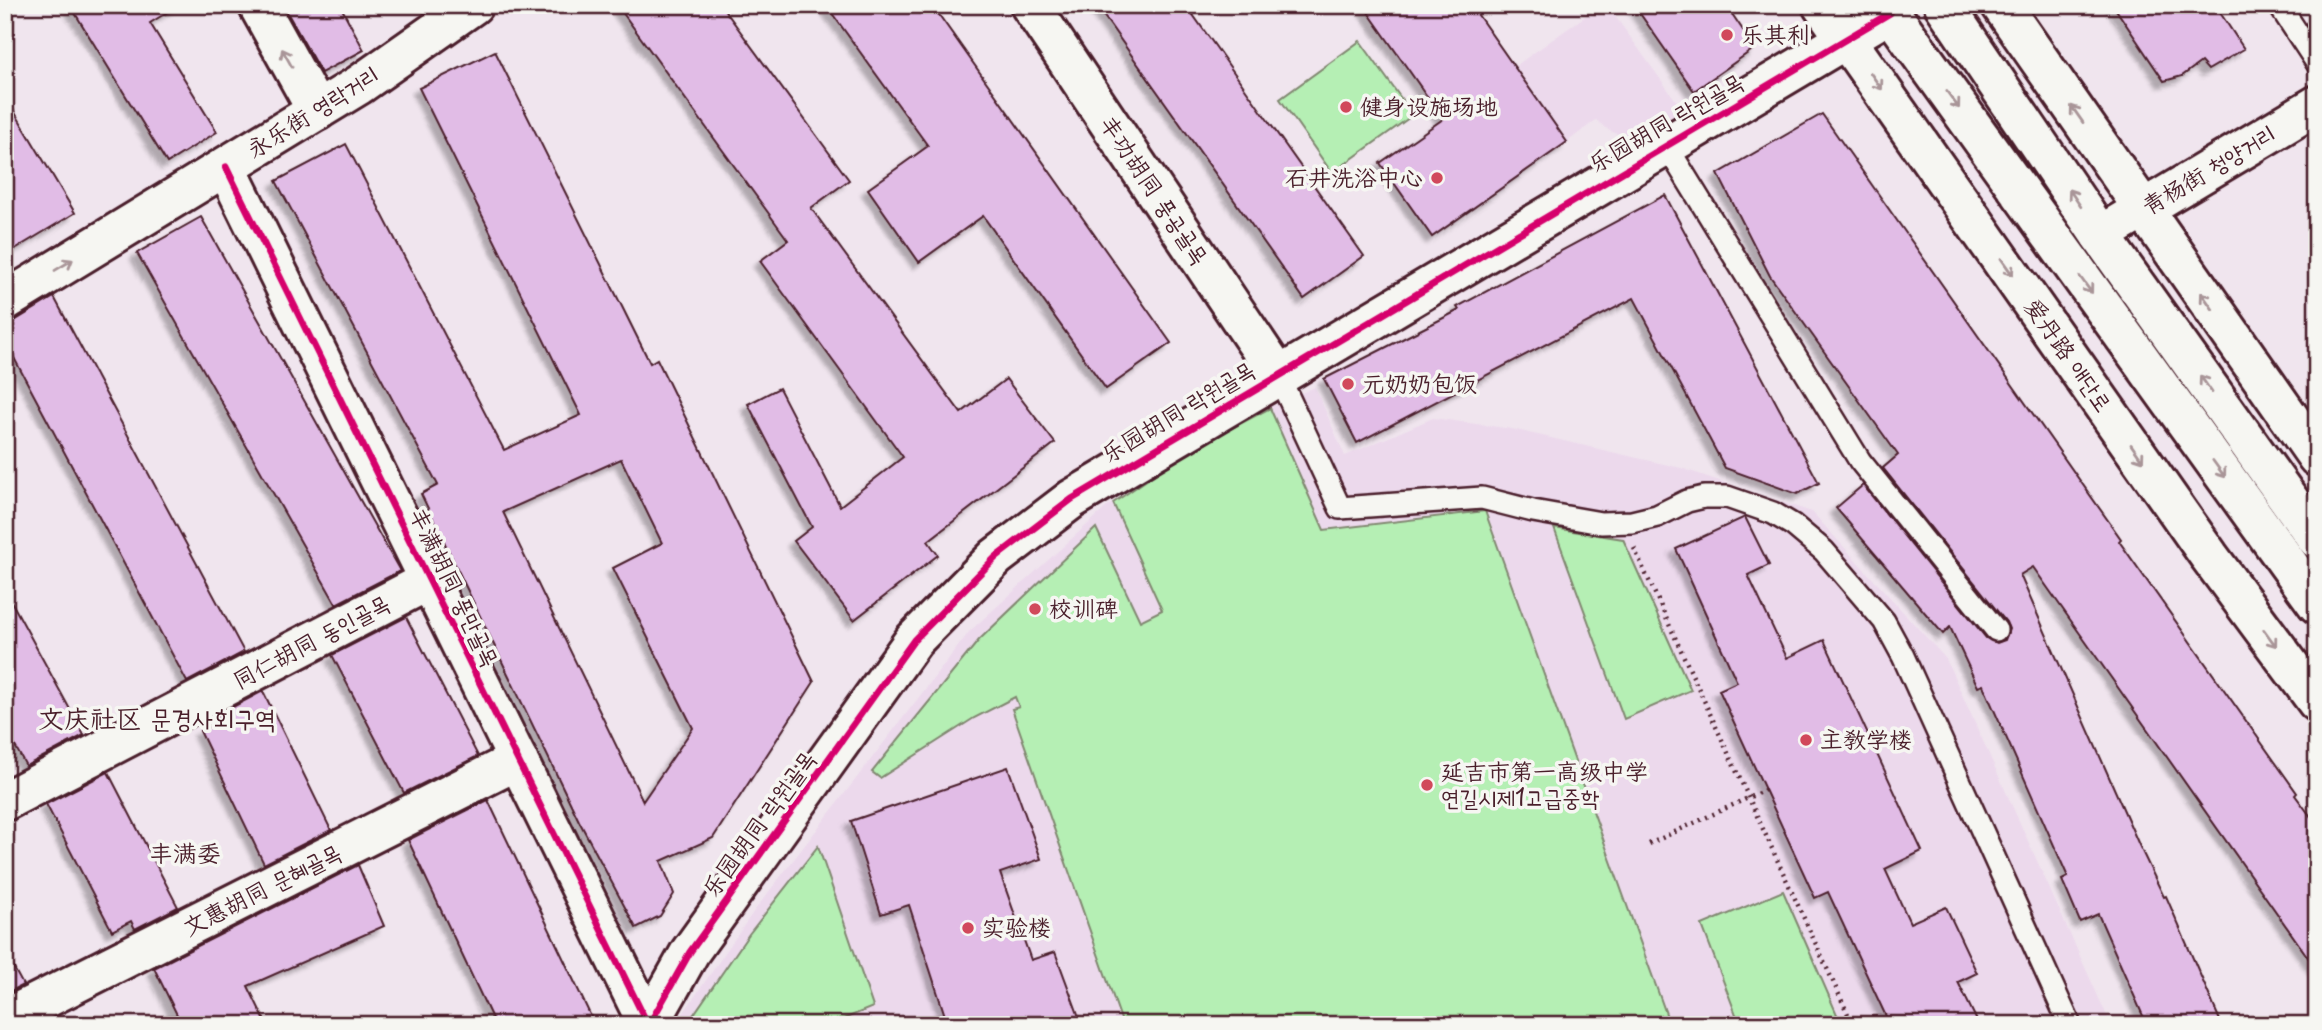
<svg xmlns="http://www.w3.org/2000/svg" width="2322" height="1030" viewBox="0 0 2322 1030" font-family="'Playpen Sans','LXGW WenKai TC','Poor Story',sans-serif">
  <defs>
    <filter id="shadow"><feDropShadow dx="-6" dy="6" stdDeviation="2" flood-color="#0004"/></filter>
  </defs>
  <rect width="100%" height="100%" fill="#f0e5ee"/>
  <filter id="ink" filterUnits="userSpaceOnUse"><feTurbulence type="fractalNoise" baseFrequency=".0143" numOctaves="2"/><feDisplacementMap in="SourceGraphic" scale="14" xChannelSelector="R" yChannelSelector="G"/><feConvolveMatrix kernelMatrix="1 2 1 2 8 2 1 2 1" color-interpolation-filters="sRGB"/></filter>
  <g filter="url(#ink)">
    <!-- built -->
    <g fill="#ecd9ec">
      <path d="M1601 5H1607L1682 109 1646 133 1628 138 1610 131 1596 120 1567 142 1514 67Z"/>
      <path d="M1315 387 1345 456 1433 418 1512 429 1681 468 1812 512 1946 659 2111 1025H675L754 911 970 631 1109 505 1192 449 1248 417Z"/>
    </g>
    <!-- green -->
    <g fill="#b5efb4" stroke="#808770" stroke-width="2">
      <path d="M1360 41 1413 115 1332 173 1280 99Z"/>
      <path d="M1270 408 1324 530 1485 511 1670 1025H1123L1012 709 1019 707 1015 697 974 718 880 778 872 772 979 640 1096 528 1140 621 1162 610 1113 503 1192 449Z"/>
      <path d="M1554 528 1623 539 1691 690 1624 719Z"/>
      <path d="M818 846 873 1007 829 1025H695L692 1017 749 934Z"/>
      <path d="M1783 891 1839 1019 1828 1025H1740L1702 925Z"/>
    </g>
    <!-- building -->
    <g fill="#e1bce6" stroke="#4a1f2b" stroke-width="2" fill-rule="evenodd" filter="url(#shadow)">
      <path d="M70 5H179L150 23 217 132 167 163Z"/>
      <path d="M283 5H340L364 50 321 73Z"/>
      <path d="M617 5H721L849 180 811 208 961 413 1006 379 1055 443 928 541 938 555 854 620 794 541 812 527 748 404 779 388 840 506 903 457 760 261 788 240Z"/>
      <path d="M826 5H932L1171 343 1106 389 983 216 919 262 868 189 928 146Z"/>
      <path d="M1096 5H1186L1364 256 1304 299Z"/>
      <path d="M1363 5H1471L1567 142 1432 237 1380 163 1443 119Z"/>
      <path d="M1634 5H1726L1755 48 1694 91Z"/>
      <path d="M2113 5H2215L2244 49 2208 70 2201 62 2182 76 2164 81Z"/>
      <path d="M495 51 650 363 657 359 814 682 713 838 661 861 674 894 660 916 636 928 579 821 421 494 438 485 276 181 346 144 504 450 581 415 419 88ZM621 459 662 543 613 568 693 728 643 801 503 512Z"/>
      <path d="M5 96 75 213 5 255Z"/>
      <path d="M1822 114 2121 539 2119 541 2297 793 2295 795 2317 825V970L2033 567 2020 575 2139 845 2164 897 2166 896 2222 1025H2147L2098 914 2080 922 2062 880 2068 877 1983 685 1978 687 1950 627 1943 634 1836 508 1863 485 1986 638 1997 643 2005 640 2009 629 2006 622 1883 468 1898 455 1770 276 1718 174Z"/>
      <path d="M1665 195 1819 483 1797 494 1725 468 1634 298 1357 443 1324 379 1459 310 1457 307Z"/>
      <path d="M201 217 400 571 336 604 137 253Z"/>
      <path d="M54 297 244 652 187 682 5 341V323L16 320Z"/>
      <path d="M1745 517 1769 565 1748 575 1787 658 1824 640 1922 851 1885 869 1910 923 1946 907 1977 973 1958 982 1979 1025H1890L1828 892 1815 898 1719 690 1737 682 1676 549Z"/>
      <path d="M5 590 84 735 26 766 5 728Z"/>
      <path d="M406 617 478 756 404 793 332 655Z"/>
      <path d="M263 691 331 830 264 864 200 731 211 726 208 720Z"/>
      <path d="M1008 767 1041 859 1000 873 1031 960 1055 952 1082 1025H948L909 905 881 914 851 821Z"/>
      <path d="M108 772 178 907 135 929 131 921 112 931 46 804Z"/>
      <path d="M488 800 595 1025H495L408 840Z"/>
      <path d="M358 865 384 926 248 986 267 1025H182L154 968Z"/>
      <path d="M5 952 23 985 5 994Z"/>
    </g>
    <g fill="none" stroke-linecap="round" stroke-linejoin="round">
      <defs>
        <g id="lane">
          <path d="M2279 5 2317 63"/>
          <path d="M1666 145 1860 461 1996 630"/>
          <path d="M1278 375 1340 508 1482 498 1533 511 1601 523 1632 522 1657 516 1687 501 1704 497H1727L1773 513 1793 525 1824 551 1884 621 1903 656 2070 1025"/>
        </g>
        <g id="street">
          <path d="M258 5 317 111"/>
          <path d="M1030 5 1278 375"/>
          <path d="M226 167 648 1025"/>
          <path d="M5 301 359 85 473 5"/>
          <path d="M5 801 430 580"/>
          <path d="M5 1019 518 760"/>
          <path d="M649 1025 690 952 914 640 996 557 1072 499 1890 13"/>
        </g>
        <g id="secondary">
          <path d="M1822 5 2209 556 2317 702"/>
          <path d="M2001 5 2317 457"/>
          <path d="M2100 235 2317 105"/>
        </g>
        <g id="primary">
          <path d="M1885 5 2317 604"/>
          <path d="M1944 5 2100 235 2317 539"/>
        </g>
      </defs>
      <!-- lane casing -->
      <use href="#lane" stroke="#4a1f2b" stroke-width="26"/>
      <!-- street casing -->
      <use href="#street" stroke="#4a1f2b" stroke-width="44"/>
      <!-- secondary casing -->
      <use href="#secondary" stroke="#4a1f2b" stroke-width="44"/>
      <!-- primary casing -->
      <use href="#primary" stroke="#4a1f2b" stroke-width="44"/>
      <!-- path -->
      <g stroke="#4a1f2b" stroke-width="4.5" stroke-dasharray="2 5" stroke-linecap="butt">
        <path d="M1634 548 1853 1025"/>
        <path d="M1649 844 1765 790"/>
      </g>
      <!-- lane -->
      <use href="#lane" stroke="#f6f6f2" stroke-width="21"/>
      <!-- street -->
      <use href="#street" stroke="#f6f6f2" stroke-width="38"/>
      <!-- secondary -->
      <use href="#secondary" stroke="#f6f6f2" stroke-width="38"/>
      <!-- primary -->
      <use href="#primary" stroke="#f6f6f2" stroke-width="38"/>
      <defs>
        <g id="cycleway">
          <path d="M226 167 648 1025"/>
          <path d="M649 1025 690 952 914 640 996 557 1072 499 1890 13"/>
        </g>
      </defs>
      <!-- cycleway casing -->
      <use href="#cycleway" stroke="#f6f6f2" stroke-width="11"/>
      <!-- cycleway -->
      <use href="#cycleway" stroke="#d6006c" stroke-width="7"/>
    </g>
    <!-- one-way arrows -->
    <defs><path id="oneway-shaft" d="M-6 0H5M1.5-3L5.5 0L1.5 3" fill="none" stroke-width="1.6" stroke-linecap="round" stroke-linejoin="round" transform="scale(1.75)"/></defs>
    <g stroke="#a99598">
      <use href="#oneway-shaft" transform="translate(287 58) rotate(-119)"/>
      <use href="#oneway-shaft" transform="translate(1876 81) rotate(55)"/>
      <use href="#oneway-shaft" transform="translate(1953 100) rotate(54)"/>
      <use href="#oneway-shaft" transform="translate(2077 114) rotate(-125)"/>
      <use href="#oneway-shaft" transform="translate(2075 198) rotate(-124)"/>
      <use href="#oneway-shaft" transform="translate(64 265) rotate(-31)"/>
      <use href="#oneway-shaft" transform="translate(2007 267) rotate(55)"/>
      <use href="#oneway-shaft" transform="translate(2086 285) rotate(54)"/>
      <use href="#oneway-shaft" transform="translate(2207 301) rotate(-125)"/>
      <use href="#oneway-shaft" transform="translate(2206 384) rotate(-125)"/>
      <use href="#oneway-shaft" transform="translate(2137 453) rotate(55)"/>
      <use href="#oneway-shaft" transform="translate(2219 469) rotate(54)"/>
      <use href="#oneway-shaft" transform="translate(2270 638) rotate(54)"/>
    </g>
  </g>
  <!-- markers -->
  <g fill="#d1495b" stroke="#f6f6f2" stroke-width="2.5">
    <circle cx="1727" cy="35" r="7"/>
    <circle cx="1346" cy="107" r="7"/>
    <circle cx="1437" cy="178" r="7"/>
    <circle cx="1348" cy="384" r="7"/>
    <circle cx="1035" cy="609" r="7"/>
    <circle cx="1806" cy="740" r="7"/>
    <circle cx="1427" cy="785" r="7"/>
    <circle cx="968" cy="928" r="7"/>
  </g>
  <g text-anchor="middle" stroke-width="7" stroke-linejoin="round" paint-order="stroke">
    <!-- poi labels -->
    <g font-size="23" fill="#4a1f2b" stroke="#f6f6f2" text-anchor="start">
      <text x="1741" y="43">乐其利</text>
      <text x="1360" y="115">健身设施场地</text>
      <text x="1423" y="186" text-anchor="end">石井洗浴中心</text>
      <text x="1362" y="392">元奶奶包饭</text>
      <text x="1049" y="617">校训碑</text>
      <text x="1820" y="748">主教学楼</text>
      <text x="1441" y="780">延吉市第一高级中学<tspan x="1441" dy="26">연길시제1고급중학</tspan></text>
      <text x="982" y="936">实验楼</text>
    </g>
    <!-- street labels -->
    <g font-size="23" fill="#4a1f2b" stroke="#f6f6f2">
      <text transform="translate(313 112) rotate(-32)" y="8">永乐街 영락거리</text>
      <text transform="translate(1666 123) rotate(-30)" y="8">乐园胡同 락원골목</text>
      <text transform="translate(2209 170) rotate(-31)" y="8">青杨街 청양거리</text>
      <text transform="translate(1154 190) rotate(56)" y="8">丰功胡同 풍공골목</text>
      <text transform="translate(2068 355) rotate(55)" y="8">爱丹路 애단로</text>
      <text transform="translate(1178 412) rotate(-31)" y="8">乐园胡同 락원골목</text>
      <text transform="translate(454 587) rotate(64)" y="8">丰满胡同 풍만골목</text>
      <text transform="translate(311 642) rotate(-28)" y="8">同仁胡同 동인골목</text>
      <text transform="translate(759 824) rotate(-54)" y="8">乐园胡同 락원골목</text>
      <text transform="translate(262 890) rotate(-27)" y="8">文惠胡同 문혜골목</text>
    </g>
    <!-- neighbourhood labels -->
    <g font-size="24" fill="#4a1f2b" stroke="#f6f6f2">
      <text x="185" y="862">丰满委</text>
    </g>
    <!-- quarter labels -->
    <g font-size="26" fill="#4a1f2b" stroke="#f6f6f2">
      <text x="157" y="728">文庆社区 문경사회구역</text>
    </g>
  </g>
  <!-- margin -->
  <rect width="2322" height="1030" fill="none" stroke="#f6f6f2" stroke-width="28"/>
  <rect x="14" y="14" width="2294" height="1002" fill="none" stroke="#4a1f2b" stroke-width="2.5" filter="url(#ink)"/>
</svg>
